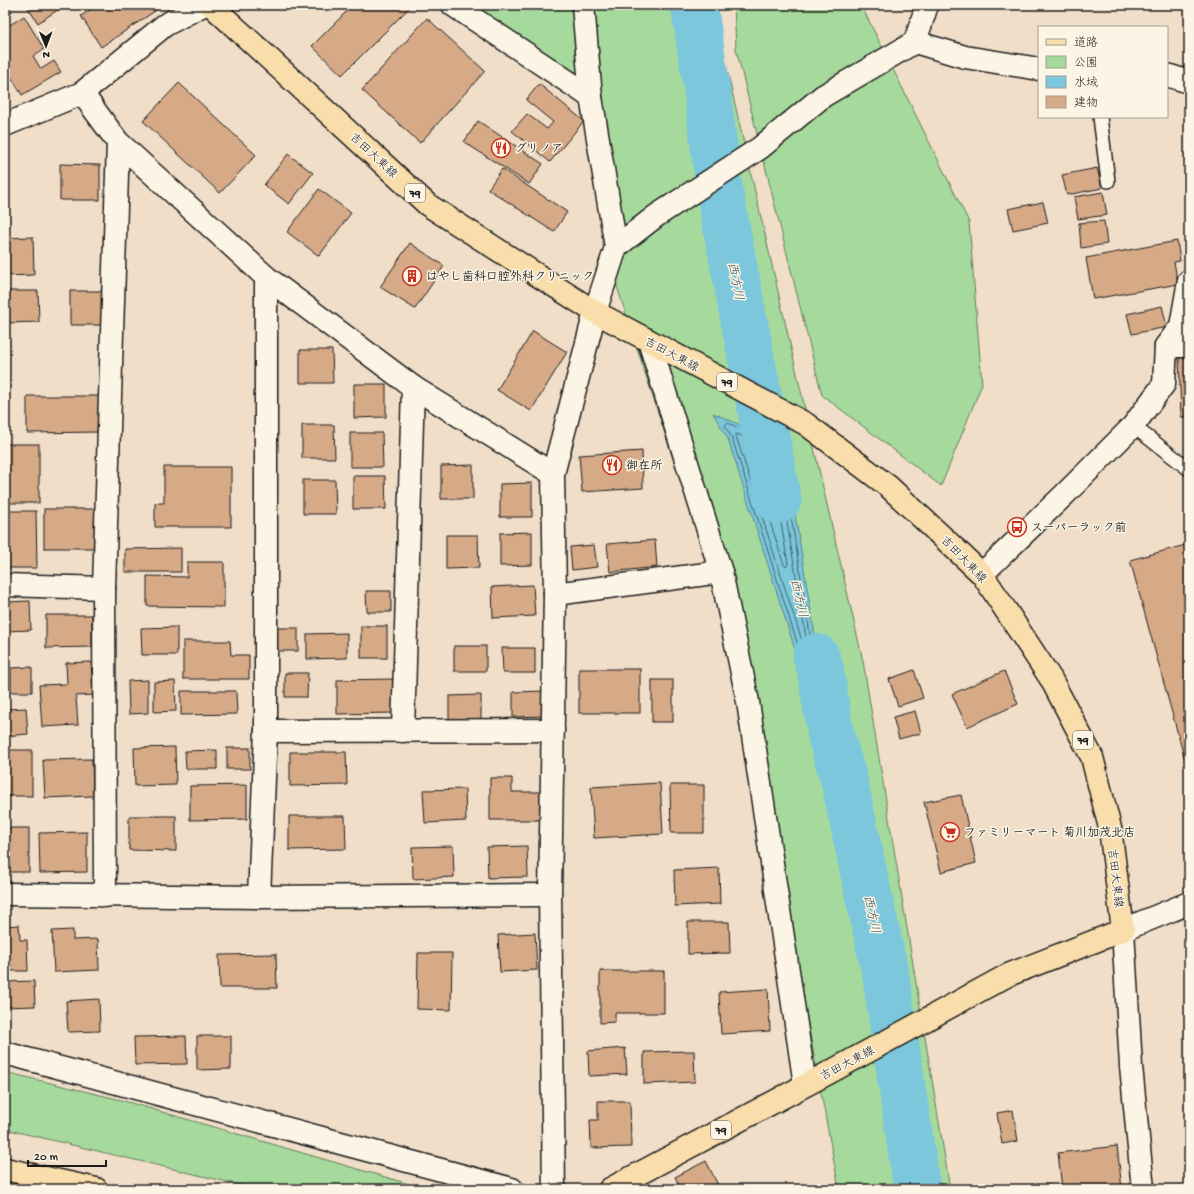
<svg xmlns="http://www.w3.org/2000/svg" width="1194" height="1194" viewBox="0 0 1194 1194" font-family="'Gochi Hand','Klee One',sans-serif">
  <rect width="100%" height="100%" fill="#f1dec9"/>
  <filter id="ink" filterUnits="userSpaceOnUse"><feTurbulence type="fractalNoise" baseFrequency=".025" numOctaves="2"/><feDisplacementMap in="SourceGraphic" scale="8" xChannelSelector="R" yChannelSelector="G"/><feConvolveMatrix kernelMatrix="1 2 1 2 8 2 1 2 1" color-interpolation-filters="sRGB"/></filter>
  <g filter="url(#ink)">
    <!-- green -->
    <g fill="#a6da9c" stroke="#617b5c">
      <path d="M453 5H583L591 97Z"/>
      <path d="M584 5H718L720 39 863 661 950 1189H839L742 671 610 265Z"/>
      <path d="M734 5H861L969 222 982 384 941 486 822 395 736 49Z"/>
      <path d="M5 1072 121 1100 426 1189H257L5 1129Z"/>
    </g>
    <!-- water -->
    <path fill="#7cc7dc" stroke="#56838f" d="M713 413 788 446 789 478 829 721 805 681 728 439Z"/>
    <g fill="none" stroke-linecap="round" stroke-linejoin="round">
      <!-- shore -->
      <g stroke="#426069" stroke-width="1">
        <path d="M728 423 784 449 785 479 819 690 818 692 816 691 809 680 732 438 725 426Z"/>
        <path d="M737 434 779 452 780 480 807 643 805 645 803 644 736 436Z"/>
        <path d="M747 445 773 456 774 481 788 564 786 567 784 565 746 447Z"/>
      </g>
      <!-- river -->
      <g stroke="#7cc7dc" stroke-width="47">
        <path d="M694 5 707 89 719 188 778 500"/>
        <path d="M816 657 820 668 831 736 844 780 886 977 917 1189"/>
      </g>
    </g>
    <!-- building -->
    <g fill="#d6aa87" stroke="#1c1c1c">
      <path d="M5 5H8L12 12 5 15Z"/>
      <path d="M26 5H65L38 23Z"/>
      <path d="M97 5H155L158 9 101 47 81 16Z"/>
      <path d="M353 5 411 6 342 75 312 46Z"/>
      <path d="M24 16 44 49 33 56 41 69 54 61 61 72 22 95 5 67V28Z"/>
      <path d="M427 18 485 71 420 143 362 90Z"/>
      <path d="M179 83 256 155 220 193 143 121Z"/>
      <path d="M539 84 584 121 550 162 512 131 527 114 547 129 553 122 526 100Z"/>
      <path d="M478 121 543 164 529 184 464 142Z"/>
      <path d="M288 154 313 173 289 204 264 185Z"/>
      <path d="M60 164 100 165V200H60Z"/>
      <path d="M1097 168 1102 188 1067 195 1062 175Z"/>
      <path d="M502 169 567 212 554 232 488 189Z"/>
      <path d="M319 189 351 213 319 256 287 232Z"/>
      <path d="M1103 192 1107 215 1078 219 1074 197Z"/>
      <path d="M1043 202 1048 223 1013 230 1008 209Z"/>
      <path d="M1104 221 1107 244 1081 248 1079 223Z"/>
      <path d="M33 237 34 275 5 276V238Z"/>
      <path d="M1177 241 1180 261 1174 262 1178 284 1093 299 1086 258Z"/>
      <path d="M410 243 444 266 415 309 380 287Z"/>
      <path d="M5 291H38L39 322 5 323Z"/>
      <path d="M70 291H104L105 325H70Z"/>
      <path d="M1162 306 1167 327 1132 334 1127 314Z"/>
      <path d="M533 331 567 352 531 411 497 390Z"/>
      <path d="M300 350H332L333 383H300Z"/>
      <path d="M1189 357V417H1181L1179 358Z"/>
      <path d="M354 384H386V417L354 418Z"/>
      <path d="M27 396H99V432L27 433Z"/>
      <path d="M302 425H334L335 458H302Z"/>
      <path d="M350 433H382L383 467H350Z"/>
      <rect x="6" y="444" width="33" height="59"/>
      <path d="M642 451 643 488 582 492 579 455Z"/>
      <path d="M473 465V499H441V466Z"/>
      <path d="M164 467H231V527H155V503H164Z"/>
      <path d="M353 476H385L386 509H353Z"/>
      <path d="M303 480H335L336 514H303Z"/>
      <path d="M532 483V517H500V484Z"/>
      <rect x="44" y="509" width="52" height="39"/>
      <path d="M5 511H36L37 568H5Z"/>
      <path d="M532 532V565L500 566V533Z"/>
      <path d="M446 535H478L479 568 446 569Z"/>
      <path d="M655 540 657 567 610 572 607 544Z"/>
      <path d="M1189 544V771H1188L1130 560Z"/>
      <path d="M594 545 597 567 572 570 570 547Z"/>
      <path d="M181 548V572H125V549Z"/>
      <path d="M187 562H224V607L147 606V576L187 577Z"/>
      <path d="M533 585 535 616 493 618 492 587Z"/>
      <path d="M366 591H391V612H367Z"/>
      <path d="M30 601 31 630 5 631V602Z"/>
      <path d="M46 615H92V647L46 648Z"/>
      <rect x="361" y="626" width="26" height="32"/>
      <path d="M177 627V655H142L141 628Z"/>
      <rect x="276" y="628" width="22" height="23"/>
      <path d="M347 633V658L307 659V634Z"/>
      <path d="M183 641H230L231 655H249V679H183Z"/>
      <rect x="454" y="646" width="32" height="25"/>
      <path d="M502 648H535V673H503Z"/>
      <path d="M91 662 93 695 76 696 78 725 42 727 39 685 67 684 66 663Z"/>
      <path d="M32 667V692H11V668Z"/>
      <rect x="579" y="669" width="61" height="44"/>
      <path d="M914 670 923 698 898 706 889 679Z"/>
      <path d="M1004 671 1018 704 967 727 952 694Z"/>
      <path d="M285 673H308L307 697H285Z"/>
      <path d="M394 679V713L337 714V680Z"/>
      <path d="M148 680V713L129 714 128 681Z"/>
      <rect x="652" y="680" width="21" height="42"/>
      <path d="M175 681 176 711 154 712V682Z"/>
      <path d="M181 691H236L237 714 181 715Z"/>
      <path d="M545 691V716L513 717V692Z"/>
      <path d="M481 695V720L449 721V696Z"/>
      <path d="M26 708 28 734 5 736V709Z"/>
      <path d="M915 711 921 733 899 739 893 717Z"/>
      <path d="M175 747 176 785 135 786 134 748Z"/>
      <rect x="227" y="748" width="23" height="21"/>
      <rect x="5" y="750" width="27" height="46"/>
      <path d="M217 750V769H186L185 751Z"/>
      <path d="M290 752H346L347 785 290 786Z"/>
      <path d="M92 759 93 796 45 798 43 760Z"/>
      <path d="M490 778H512V792H543V820H490Z"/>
      <path d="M660 783 663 834 594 838 591 787Z"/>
      <path d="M247 785V819L190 820V786Z"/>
      <path d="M670 785H704V833H671Z"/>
      <path d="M465 789 466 821 425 823 423 790Z"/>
      <path d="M961 795 976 863 941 872 924 802Z"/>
      <path d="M129 816H176V851L129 850Z"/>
      <path d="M289 816H345L346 849 289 850Z"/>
      <rect x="5" y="828" width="24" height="44"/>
      <path d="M87 832V872L40 873 39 833Z"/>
      <path d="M453 846 454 877 413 879 412 847Z"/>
      <path d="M527 846 528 877 488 878 487 847Z"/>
      <path d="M719 868 720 904 675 906 674 870Z"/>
      <path d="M688 922H729L730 953 688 954Z"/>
      <path d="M19 925 20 940H27L28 971H5V926Z"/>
      <path d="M73 930V940L98 939 99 970 54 972 52 931Z"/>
      <path d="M535 933 537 970 500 972 498 935Z"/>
      <path d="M418 953H452L451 1010 417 1009Z"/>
      <path d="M276 954 277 988H220L219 955Z"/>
      <path d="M600 971H664V1013H615V1022L600 1023Z"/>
      <path d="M34 981 35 1006 5 1007V982Z"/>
      <path d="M768 989 770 1031 721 1034 719 992Z"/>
      <path d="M99 999 100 1031 68 1032 66 1001Z"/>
      <path d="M186 1036 187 1064 135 1065 134 1037Z"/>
      <path d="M197 1036H231V1069L197 1070Z"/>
      <path d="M625 1048 627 1074 589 1076 588 1051Z"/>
      <path d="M694 1051 695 1082 644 1084V1052Z"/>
      <path d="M598 1101H630L631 1147 591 1148 590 1120H598Z"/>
      <path d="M1013 1110 1018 1141 1002 1144 997 1113Z"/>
      <path d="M1117 1146 1122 1189H1062L1058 1153Z"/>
      <path d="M706 1161 719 1187 718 1189H681L675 1177Z"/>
      <path d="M1050 1185V1189H1020Z"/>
    </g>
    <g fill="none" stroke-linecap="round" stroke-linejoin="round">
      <defs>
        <g id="lane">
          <path d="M1100 117 1108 181"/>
          <path d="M1133 426 1189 469"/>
        </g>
        <g id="street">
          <path d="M453 5 591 97"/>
          <path d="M915 42 965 57 1039 69"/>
          <path d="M1167 75 1189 82"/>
          <path d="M82 93 118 142 266 277 413 387 553 474"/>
          <path d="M5 125 82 93 165 25 203 5"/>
          <path d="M616 247 656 216 760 148 823 96 915 42 927 5"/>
          <path d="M649 341 721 572 748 702 805 1085"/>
          <path d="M1166 346H1189"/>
          <path d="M982 574 1065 494 1133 426 1164 384 1166 346 1181 326 1189 281"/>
          <path d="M5 585 104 588"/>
          <path d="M555 594 721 572"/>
          <path d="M266 731 553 730"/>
          <path d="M403 731 413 387"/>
          <path d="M5 894 259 897 550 895"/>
          <path d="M105 896 104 588 118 142"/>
          <path d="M259 897 266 731V277"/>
          <path d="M1123 930 1189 903"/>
          <path d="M5 1053 512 1189"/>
          <path d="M554 1189 550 895 555 594 553 474 595 312 616 247 591 97 583 5"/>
        </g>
        <path id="secondary" d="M1123 930 1131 1066 1143 1189"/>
        <path id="primary" d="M211 5 428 205 595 312 806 424 888 486 982 574 1051 679 1092 757 1110 828 1123 930 1008 975 832 1071 610 1189"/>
        <path id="highway" d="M5 1169 96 1189"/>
      </defs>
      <!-- lane casing -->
      <use href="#lane" stroke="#1c1c1c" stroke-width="16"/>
      <!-- street casing -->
      <use href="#street" stroke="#1c1c1c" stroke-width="25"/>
      <!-- secondary casing -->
      <use href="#secondary" stroke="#1c1c1c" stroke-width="25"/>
      <!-- primary casing -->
      <use href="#primary" stroke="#1c1c1c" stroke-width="25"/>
      <!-- highway casing -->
      <use href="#highway" stroke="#1c1c1c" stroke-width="25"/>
      <!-- lane -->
      <use href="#lane" stroke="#fcf5e5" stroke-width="13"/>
      <!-- street -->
      <use href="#street" stroke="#fcf5e5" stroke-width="22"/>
      <!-- secondary -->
      <use href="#secondary" stroke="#fcf5e5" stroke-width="22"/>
      <!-- primary -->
      <use href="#primary" stroke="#f9deab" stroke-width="22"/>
      <!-- highway -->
      <use href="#highway" stroke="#f9deab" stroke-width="22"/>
    </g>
  </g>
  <!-- icons -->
  <defs>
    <symbol id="restaurant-ring" viewBox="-11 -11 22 22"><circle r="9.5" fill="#fcf5e5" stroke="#c8321e" stroke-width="1.5"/><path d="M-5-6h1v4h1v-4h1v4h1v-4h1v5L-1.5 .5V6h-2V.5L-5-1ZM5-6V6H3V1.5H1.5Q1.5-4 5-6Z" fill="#c8321e"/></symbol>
    <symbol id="building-ring" viewBox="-11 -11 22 22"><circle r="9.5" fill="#fcf5e5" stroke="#c8321e" stroke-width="1.5"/><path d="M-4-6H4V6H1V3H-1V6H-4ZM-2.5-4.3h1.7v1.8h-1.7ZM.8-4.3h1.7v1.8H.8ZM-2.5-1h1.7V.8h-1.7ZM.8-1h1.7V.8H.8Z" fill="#c8321e"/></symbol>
    <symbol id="bus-ring" viewBox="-11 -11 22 22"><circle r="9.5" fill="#fcf5e5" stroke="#c8321e" stroke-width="1.5"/><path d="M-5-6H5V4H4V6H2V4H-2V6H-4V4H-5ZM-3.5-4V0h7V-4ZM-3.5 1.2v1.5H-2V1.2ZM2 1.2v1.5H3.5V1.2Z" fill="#c8321e"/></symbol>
    <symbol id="supermarket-ring" viewBox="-11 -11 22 22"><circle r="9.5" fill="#fcf5e5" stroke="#c8321e" stroke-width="1.5"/><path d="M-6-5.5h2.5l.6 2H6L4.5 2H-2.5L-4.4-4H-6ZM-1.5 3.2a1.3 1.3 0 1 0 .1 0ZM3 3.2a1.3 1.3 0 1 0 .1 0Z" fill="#c8321e"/></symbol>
  </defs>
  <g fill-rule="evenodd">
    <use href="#restaurant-ring" x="490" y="137" width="22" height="22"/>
    <use href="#building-ring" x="401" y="265" width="22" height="22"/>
    <use href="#restaurant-ring" x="601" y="454" width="22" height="22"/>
    <use href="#bus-ring" x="1006" y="516" width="22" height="22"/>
    <use href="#supermarket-ring" x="939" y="821" width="22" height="22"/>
  </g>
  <g text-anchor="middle" stroke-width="3" stroke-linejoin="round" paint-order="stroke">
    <!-- shield labels -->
    <g fill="#fcf5e5" stroke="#5f5d58" stroke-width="1">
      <rect x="405" y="184" width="20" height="18" rx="3"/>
      <rect x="717" y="373" width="20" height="18" rx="3"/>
      <rect x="1073" y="731" width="20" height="18" rx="3"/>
      <rect x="711" y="1121" width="20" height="18" rx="3"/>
    </g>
    <g font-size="11" font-weight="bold" fill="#1c1c1c">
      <text x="415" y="197">79</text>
      <text x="727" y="386">79</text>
      <text x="1083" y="744">79</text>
      <text x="721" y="1134">79</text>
    </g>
    <!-- poi labels -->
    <g font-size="12" font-weight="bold" fill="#1c1c1c" stroke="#fcf5e5" text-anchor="start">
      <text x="515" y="152">グリノア</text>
      <text x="426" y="280">はやし歯科口腔外科クリニック</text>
      <text x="626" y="469">御在所</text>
      <text x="1031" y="531">スーパーラック前</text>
      <text x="964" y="836">ファミリーマート 菊川加茂北店</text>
    </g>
    <!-- street labels -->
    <g font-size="12" fill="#1c1c1c" stroke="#fcf5e5">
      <text transform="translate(374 155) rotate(43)" y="4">吉田大東線</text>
      <text transform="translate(672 354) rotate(28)" y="4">吉田大東線</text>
      <text transform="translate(964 559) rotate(46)" y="4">吉田大東線</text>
      <text transform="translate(1116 878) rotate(83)" y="4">吉田大東線</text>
      <text transform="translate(847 1063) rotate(-28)" y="4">吉田大東線</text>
    </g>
    <!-- water labels -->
    <g font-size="13" font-style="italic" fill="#3e585f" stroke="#fcf5e5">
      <text transform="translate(737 281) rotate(79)" y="5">西方川</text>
      <text transform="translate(800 598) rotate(77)" y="5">西方川</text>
      <text transform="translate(873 914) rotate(78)" y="5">西方川</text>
    </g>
  </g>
  <!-- margin -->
  <rect width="1194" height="1194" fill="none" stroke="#fcf5e5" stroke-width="20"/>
  <rect x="10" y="10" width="1174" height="1174" fill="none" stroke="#1c1c1c" stroke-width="1.5" filter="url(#ink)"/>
  <!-- legend -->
  <rect x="1038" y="26" width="130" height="92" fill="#fcf5e5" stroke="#a29e95"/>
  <rect x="1046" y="39" width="20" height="6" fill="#f9deab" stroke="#a29e95"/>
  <text x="1074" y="46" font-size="12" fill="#1c1c1c">道路</text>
  <rect x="1046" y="56" width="20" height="12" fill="#a6da9c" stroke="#a29e95"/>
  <text x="1074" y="66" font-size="12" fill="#1c1c1c">公園</text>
  <rect x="1046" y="76" width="20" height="12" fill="#7cc7dc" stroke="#a29e95"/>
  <text x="1074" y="86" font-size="12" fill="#1c1c1c">水域</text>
  <rect x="1046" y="96" width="20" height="12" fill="#d6aa87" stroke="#a29e95"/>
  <text x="1074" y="106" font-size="12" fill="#1c1c1c">建物</text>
  <!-- north arrow -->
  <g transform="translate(46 46) rotate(179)" stroke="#fcf5e5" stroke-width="3" paint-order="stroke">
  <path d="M0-3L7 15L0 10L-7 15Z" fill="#1c1c1c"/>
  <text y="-6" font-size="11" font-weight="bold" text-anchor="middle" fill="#1c1c1c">N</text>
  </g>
  <!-- scale -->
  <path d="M28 1160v6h78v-6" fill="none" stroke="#1c1c1c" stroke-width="2"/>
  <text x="34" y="1160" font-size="12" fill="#1c1c1c" stroke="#fcf5e5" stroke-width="3" paint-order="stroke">20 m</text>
</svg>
